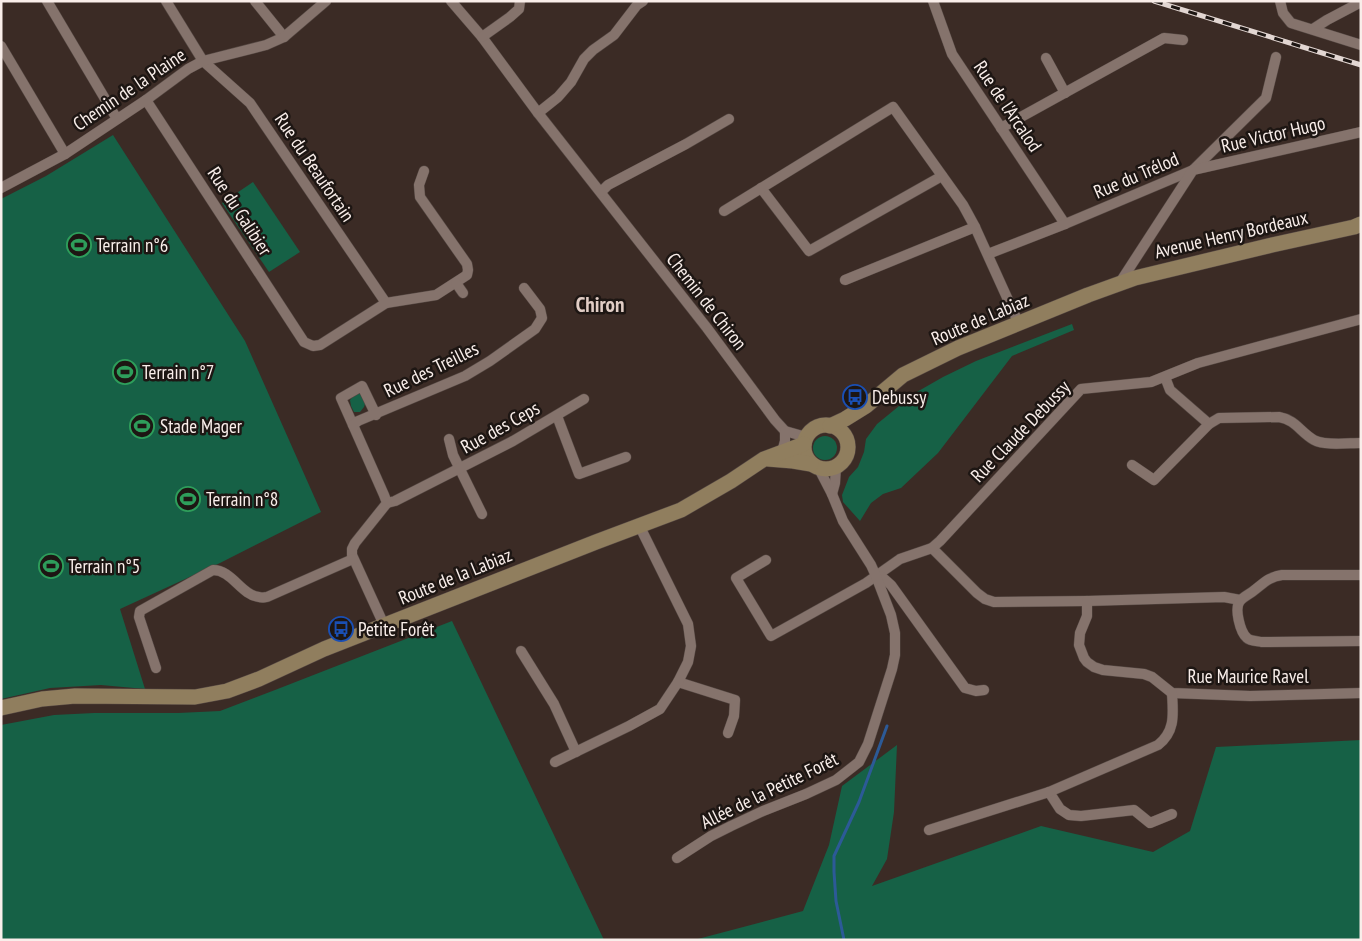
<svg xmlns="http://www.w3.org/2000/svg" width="1362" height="941" viewBox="0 0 1362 941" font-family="'PT Sans Narrow',sans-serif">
  <rect width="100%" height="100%" fill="#3b2b25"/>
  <!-- green -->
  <g fill="#166146">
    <path d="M113 135 245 341 321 512 220 563 120 609 145 689 101 685 50 688 1 699V199L46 176Z"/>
    <path d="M253 182 300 252 269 272 222 203Z"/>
    <path d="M1072 324 1074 330 1012 356 938 453 901 488 883 494 871 503 860 521 843 502 842 495 849 477 858 467 864 452 866 439 877 424 915 393 943 377 976 361Z"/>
    <path d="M356 393 363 394 366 401 364 407 360 412H354L351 406 350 400Z"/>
    <circle cx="825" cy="448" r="12"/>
    <path d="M452 621 604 940H1V725L54 715 94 713H178L220 711 275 690Z"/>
    <path d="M1361 740V940H694L803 911 829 845 842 786 897 745 894 812 887 859 872 886 1041 826 1153 852 1190 831 1216 747Z"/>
  </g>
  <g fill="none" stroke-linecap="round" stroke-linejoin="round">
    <!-- stream -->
    <path stroke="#2c5a97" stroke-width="3" d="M844 940 836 901 834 872V856L859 802 887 726"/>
    <defs>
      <g id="street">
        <path d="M47 1 117 119"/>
        <path d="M166 1 203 61 250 103 386 303"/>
        <path d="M255 1 284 37"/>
        <path d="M451 1 482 37 538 113 707 328 775 420 785 431 806 437"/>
        <path d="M933 1 952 54 1065 224"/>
        <path d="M1280 1 1283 13 1291 23 1361 45"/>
        <path d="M1313 29 1327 20 1361 2"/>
        <path d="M482 37 510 17 519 9 520 1"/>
        <path d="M1 46 65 154"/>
        <path d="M1046 58 1065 93"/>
        <path d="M146 100 304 342 313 346 320 345 386 303 436 295 467 275 468 270 467 264 420 197 419 185 424 171"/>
        <path d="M538 113 558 97 571 82 584 59 593 50 614 35 637 5 643 1"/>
        <path d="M1001 128 1164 38 1183 40"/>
        <path d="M1 188 65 154 146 100 188 69 203 61 266 45 284 37 326 1"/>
        <path d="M761 188 809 251 942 176"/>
        <path d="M601 192 608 185 686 144 729 119"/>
        <path d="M724 211 893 107 963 205 975 227 1019 324"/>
        <path d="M988 254 1065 224 1193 170 1266 98 1276 57"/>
        <path d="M845 280 975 227"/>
        <path d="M456 283 463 293"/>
        <path d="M1119 284 1193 170 1361 132"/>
        <path d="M1165 377 1170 390 1209 424"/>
        <path d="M557 416 579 474 626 457"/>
        <path d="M353 425 341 398 362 386 376 415"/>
        <path d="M449 439 453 455 482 514"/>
        <path d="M782 452 785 441V431"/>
        <path d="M1132 465 1154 480 1209 424 1219 418 1279 417C1296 420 1300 432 1314 440 1325 446 1348 443 1361 443"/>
        <path d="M832 494 835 483 836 466"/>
        <path d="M387 503 395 501 513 441 584 399"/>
        <path d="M932 548 977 593 985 599 994 602 1087 601 1224 597 1240 600"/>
        <path d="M766 560 736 578 771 636 866 583 900 559 932 548 940 541 1081 389 1151 382 1198 363 1361 319"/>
        <path d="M1361 575H1282C1268 577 1263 584 1252 592 1248 595 1243 597 1240 601 1234 608 1240 632 1247 638 1250 641 1257 641 1262 642L1361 641"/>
        <path d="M876 576 882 577 891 585 965 688 976 691 984 690"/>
        <path d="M1087 601V616L1080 633 1079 645 1084 658 1087 662 1094 667 1103 670 1144 674 1152 677 1172 693 1250 696 1361 693"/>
        <path d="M384 625 352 555V549L355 543 387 503 384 495 353 425 358 421 465 376 490 361 535 329 542 318 540 309 524 288"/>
        <path d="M521 651 554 704 576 752"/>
        <path d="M156 668 139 617 140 611 213 570C232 570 241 595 259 597 262 598 265 597 267 597L353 559"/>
        <path d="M678 682 735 700 734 716 728 733"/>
        <path d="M555 762 629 726 660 709 678 682 688 662 691 646 688 624 640 527"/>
        <path d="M1049 792 1060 809 1069 815 1081 816 1134 810 1150 823 1172 814"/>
        <path d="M929 830 1049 792 1158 745C1176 731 1173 713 1172 693"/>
        <path d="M677 858 711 836 731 826 763 811 806 794 836 780 859 762 868 744 892 669 895 655V633L891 615 876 576 871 565 843 521 832 494 818 467"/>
      </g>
      <g id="secondary">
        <circle cx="826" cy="447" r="22"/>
        <path d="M830 426 845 419 866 406 903 375 958 348 1088 295 1135 278 1272 245 1354 227 1361 224"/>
        <path d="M768 459 793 461 811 464"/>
        <path d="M1 708 42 699 75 696 195 697 227 691 259 679 324 649 596 542 681 510 731 481 764 459 804 444"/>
      </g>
    </defs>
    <!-- street casing -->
    <use href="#street" stroke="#554843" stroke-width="11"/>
    <!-- secondary casing -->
    <use href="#secondary" stroke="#554843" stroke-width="16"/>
    <!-- street -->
    <use href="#street" stroke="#85736c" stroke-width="10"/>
    <!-- secondary -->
    <use href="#secondary" stroke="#907e5e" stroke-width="15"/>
    <defs>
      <path id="rail" d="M1154 1 1361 65"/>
    </defs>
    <!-- rail casing -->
    <use href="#rail" stroke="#e2d6d2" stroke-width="5"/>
    <!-- rail -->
    <use href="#rail" stroke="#1d1613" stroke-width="3" stroke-dasharray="9" stroke-linecap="butt"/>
  </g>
  <!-- icons -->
  <defs>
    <symbol id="stadium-ring" viewBox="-11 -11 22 22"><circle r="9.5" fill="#1d1613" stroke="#2e9e5b" stroke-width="1.5"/><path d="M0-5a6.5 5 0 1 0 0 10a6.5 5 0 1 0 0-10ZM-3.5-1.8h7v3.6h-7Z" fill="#2e9e5b"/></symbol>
    <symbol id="bus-ring" viewBox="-11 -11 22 22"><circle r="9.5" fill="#1d1613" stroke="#1a4fb4" stroke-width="1.5"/><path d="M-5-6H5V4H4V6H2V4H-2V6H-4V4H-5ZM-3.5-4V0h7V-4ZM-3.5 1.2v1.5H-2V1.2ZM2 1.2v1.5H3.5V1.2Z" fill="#1a4fb4"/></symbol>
  </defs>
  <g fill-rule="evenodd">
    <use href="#stadium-ring" x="65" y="231" width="28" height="28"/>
    <use href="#stadium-ring" x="111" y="358" width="28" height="28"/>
    <use href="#bus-ring" x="841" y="383" width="28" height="28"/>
    <use href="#stadium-ring" x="128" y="412" width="28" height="28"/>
    <use href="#stadium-ring" x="174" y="485" width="28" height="28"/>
    <use href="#stadium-ring" x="37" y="552" width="28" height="28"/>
    <use href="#bus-ring" x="327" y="615" width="28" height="28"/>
  </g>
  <g text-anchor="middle" stroke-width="5" stroke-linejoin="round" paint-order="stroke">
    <!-- street labels -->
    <g font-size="19" fill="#f9eeea" stroke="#1d1613">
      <text transform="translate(129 89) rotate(-34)" y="7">Chemin de la Plaine</text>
      <text transform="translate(1008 106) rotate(56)" y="7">Rue de l'Arcalod</text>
      <text transform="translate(1273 134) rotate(-13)" y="7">Rue Victor Hugo</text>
      <text transform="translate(315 167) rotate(56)" y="7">Rue du Beaufortain</text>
      <text transform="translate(1136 175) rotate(-23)" y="7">Rue du Trélod</text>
      <text transform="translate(240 211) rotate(57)" y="7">Rue du Galibier</text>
      <text transform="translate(1231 234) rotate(-13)" y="7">Avenue Henry Bordeaux</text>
      <text transform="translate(707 301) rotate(52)" y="7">Chemin de Chiron</text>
      <text transform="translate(980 319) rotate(-23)" y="7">Route de Labiaz</text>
      <text transform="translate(431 369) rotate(-26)" y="7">Rue des Treilles</text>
      <text transform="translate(500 427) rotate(-29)" y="7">Rue des Ceps</text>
      <text transform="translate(1020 431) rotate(-46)" y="7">Rue Claude Debussy</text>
      <text transform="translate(455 576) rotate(-22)" y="7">Route de la Labiaz</text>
      <text x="1248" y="683">Rue Maurice Ravel</text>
      <text transform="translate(769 790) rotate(-26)" y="7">Allée de la Petite Forêt</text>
    </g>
    <!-- poi labels -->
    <g font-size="19" fill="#f9eeea" stroke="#1d1613" text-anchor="start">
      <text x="96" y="252">Terrain n°6</text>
      <text x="142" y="379">Terrain n°7</text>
      <text x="872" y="404">Debussy</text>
      <text x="160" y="433">Stade Mager</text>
      <text x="206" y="506">Terrain n°8</text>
      <text x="68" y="573">Terrain n°5</text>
      <text x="358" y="636">Petite Forêt</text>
    </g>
    <!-- quarter labels -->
    <g font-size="21" font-weight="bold" fill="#e1cdc5" stroke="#1d1613">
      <text x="600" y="312">Chiron</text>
    </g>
  </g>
  <!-- border -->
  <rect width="1362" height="941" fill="none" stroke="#f9eeea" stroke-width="5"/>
</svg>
